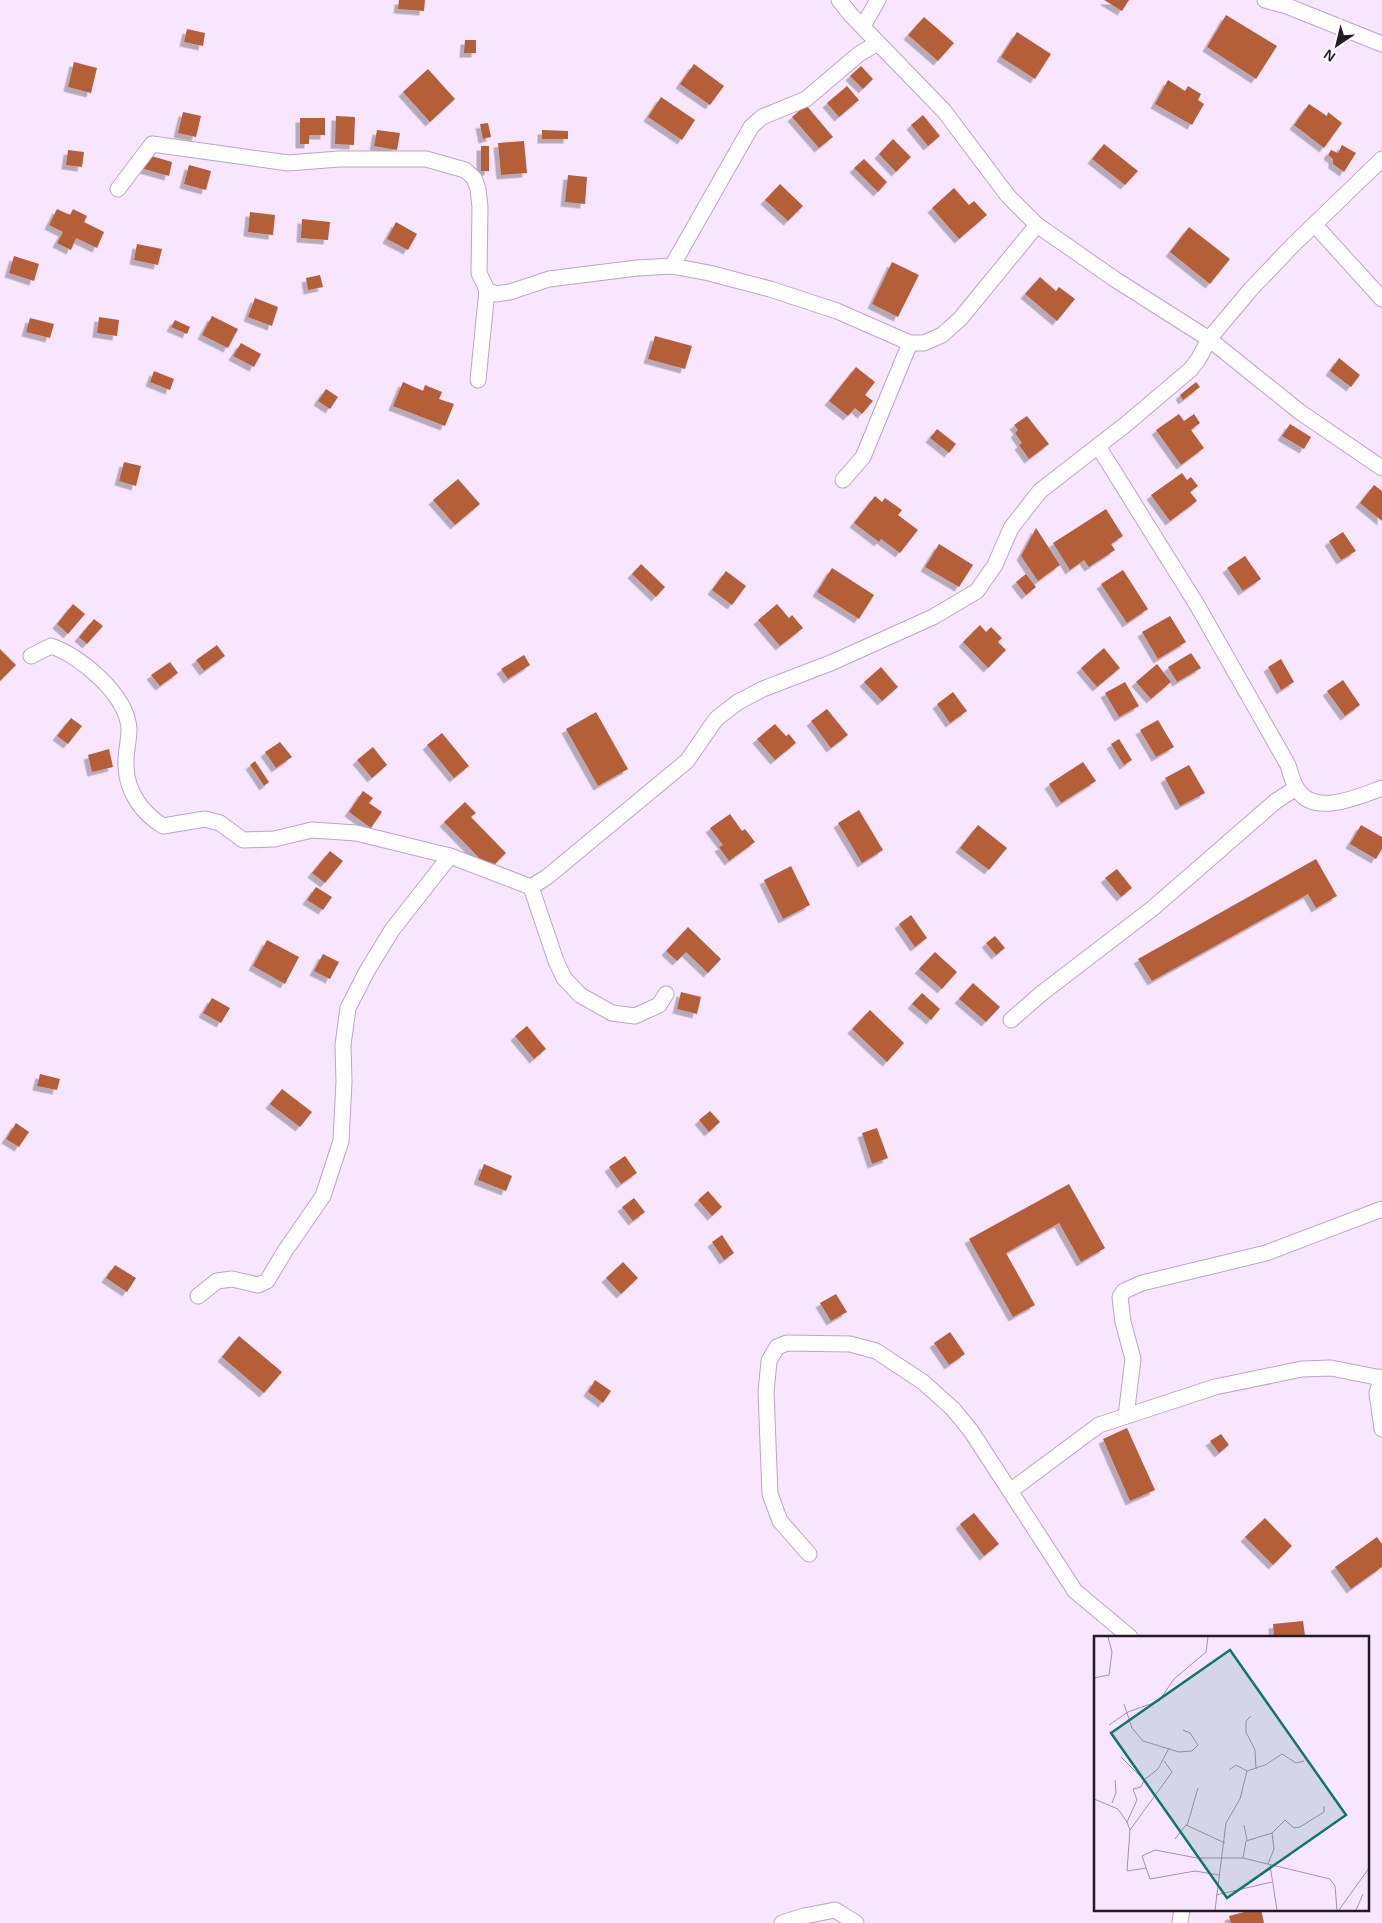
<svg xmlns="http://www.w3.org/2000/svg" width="1382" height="1923" viewBox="0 0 1382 1923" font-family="Helvetica,sans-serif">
  <defs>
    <filter id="shadow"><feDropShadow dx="-4.5" dy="4.5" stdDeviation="0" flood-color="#0004"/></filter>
  </defs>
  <rect width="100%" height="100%" fill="#f8e6fe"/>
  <!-- building -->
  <g fill="#b55e39" filter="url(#shadow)">
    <path d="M399 0H425L424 11 398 9Z"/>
    <path d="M1104 0H1129L1122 11Z"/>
    <path d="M1226 15 1277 46 1256 79 1207 47Z"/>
    <path d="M924 17 954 43 938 61 908 35Z"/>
    <path d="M187 29 205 33 203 46 184 42Z"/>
    <path d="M1017 32 1051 54 1035 79 1001 57Z"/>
    <path d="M465 40H476V53H464Z"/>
    <path d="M74 62 97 68 91 93 68 87Z"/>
    <path d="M694 64 724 86 710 105 680 84Z"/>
    <path d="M861 66 873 79 863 89 850 76Z"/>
    <path d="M428 69 455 99 430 122 403 92Z"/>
    <path d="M1168 80 1185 91 1188 86 1201 94 1198 100 1204 104 1192 125 1155 104Z"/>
    <path d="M847 86 859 100 839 117 827 103Z"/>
    <path d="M661 97 695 120 682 140 648 117Z"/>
    <path d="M1309 104 1327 116 1328 112 1342 123 1324 148 1294 125Z"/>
    <path d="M806 105 833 137 819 148 792 117Z"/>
    <path d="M183 112 201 116 196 137 178 133Z"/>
    <path d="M923 115 940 136 928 146 911 125Z"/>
    <path d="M336 116 355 117 354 145 335 144Z"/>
    <path d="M300 118H325V135H309V144H300Z"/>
    <path d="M488 123 491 137 483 139 480 124Z"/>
    <path d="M377 130 400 133 397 150 374 146Z"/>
    <path d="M542 130 568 131V139H542Z"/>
    <path d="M893 139 911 157 896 172 879 154Z"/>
    <path d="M524 141 527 173 501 175 498 143Z"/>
    <path d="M1104 144 1138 171 1125 185 1092 159Z"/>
    <path d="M1342 145 1356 153 1344 172 1333 164V159L1328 155 1331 150 1338 153Z"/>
    <rect x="481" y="146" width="8" height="25"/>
    <path d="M68 150 84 152 82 167 66 165Z"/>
    <path d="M148 155 172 162 169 176 144 169Z"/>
    <path d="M864 159 887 182 878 192 854 168Z"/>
    <path d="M189 165 211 171 206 190 184 184Z"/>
    <path d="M568 175 587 177 585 204 565 202Z"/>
    <path d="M780 184 803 206 788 221 765 200Z"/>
    <path d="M954 188 969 205 974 201 987 215 959 239 932 208Z"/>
    <path d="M57 209 70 215 73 209 87 216 84 222 104 232 97 248 76 238 71 250 57 243 63 232 49 225Z"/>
    <path d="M250 212 275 215 273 235 248 232Z"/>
    <path d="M302 219 330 222 328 240 301 238Z"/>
    <path d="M396 222 417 234 408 250 387 239Z"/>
    <path d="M1189 227 1230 259 1210 284 1170 252Z"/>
    <path d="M137 244 162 249 158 265 134 260Z"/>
    <path d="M14 256 39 264 34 281 9 273Z"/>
    <path d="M892 262 919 275 898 317 872 304Z"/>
    <path d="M320 275 323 287 308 290 306 278Z"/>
    <path d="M1040 277 1056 291 1059 287 1075 299 1057 321 1025 294Z"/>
    <path d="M255 298 278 307 272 326 248 317Z"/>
    <path d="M212 316 238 329 228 348 202 335Z"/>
    <path d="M99 317 119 320 117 336 97 333Z"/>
    <path d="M30 318 54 324 50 338 26 332Z"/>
    <path d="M175 320 190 327 187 334 171 327Z"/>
    <path d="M655 336 692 346 685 369 648 359Z"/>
    <path d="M241 343 261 354 254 367 233 356Z"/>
    <path d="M1339 358 1360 375 1351 387 1330 371Z"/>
    <path d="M856 367 875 382 865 395 873 401 862 414 855 408 848 416 829 401Z"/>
    <path d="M154 371 174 379 170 390 150 382Z"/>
    <path d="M403 382 423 391 425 385 442 392 439 399 454 404 445 426 393 406Z"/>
    <path d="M1196 382 1200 387 1183 400 1180 395Z"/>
    <path d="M326 389 338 397 330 409 318 401Z"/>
    <path d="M1179 414 1184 421 1194 414 1200 423 1191 430 1204 448 1181 465 1156 430Z"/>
    <path d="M1027 416 1049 444 1029 459 1019 445 1022 443 1015 433 1018 430 1014 425Z"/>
    <path d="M1290 424 1311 437 1304 449 1282 436Z"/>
    <path d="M937 429 956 444 949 453 930 438Z"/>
    <path d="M124 462 141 466 136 486 119 481Z"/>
    <path d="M1182 473 1187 480 1191 477 1198 486 1190 492 1197 501 1170 521 1151 495Z"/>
    <path d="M458 479 480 504 455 525 433 500Z"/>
    <path d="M1374 485 1382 491V521L1360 503Z"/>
    <path d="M875 496 882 502 885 498 902 510 898 515 918 530 900 553 881 539 879 542 854 523Z"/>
    <path d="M1106 509 1123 536 1111 544 1115 550 1089 567 1084 560 1070 570 1053 543Z"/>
    <path d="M1036 528 1060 565 1038 581 1021 556Z"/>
    <path d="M1343 532 1356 551 1341 560 1329 541Z"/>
    <path d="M939 544 973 565 959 587 925 567Z"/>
    <path d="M1245 556 1261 579 1243 591 1227 568Z"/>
    <path d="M641 564 665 587 656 597 632 574Z"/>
    <path d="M832 568 874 595 859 619 817 592Z"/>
    <path d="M1123 570 1148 609 1127 623 1101 584Z"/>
    <path d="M726 571 746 586 732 605 712 590Z"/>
    <path d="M1026 574 1036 587 1026 595 1016 582Z"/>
    <path d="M73 604 85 614 68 634 57 624Z"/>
    <path d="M777 604 789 618 792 615 803 628 780 646 758 620Z"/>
    <path d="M1170 616 1186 642 1158 659 1142 632Z"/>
    <path d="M94 619 103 626 87 644 79 637Z"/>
    <path d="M980 625 986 632 991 627 1002 638 998 642 1006 650 988 668 963 642Z"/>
    <path d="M217 645 225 656 204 671 196 660Z"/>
    <path d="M1104 648 1120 668 1097 687 1081 668Z"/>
    <path d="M0 649 16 665 0 681Z"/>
    <path d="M1191 653 1201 668 1177 682 1168 667Z"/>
    <path d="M524 655 530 665 508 679 501 669Z"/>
    <path d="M1281 659 1294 682 1281 690 1268 667Z"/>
    <path d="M170 662 178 673 160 686 151 675Z"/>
    <path d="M1157 664 1171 682 1151 699 1136 682Z"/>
    <path d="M881 667 898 687 882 701 864 682Z"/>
    <path d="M1343 680 1360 705 1345 716 1327 691Z"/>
    <path d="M1125 682 1139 706 1119 717 1105 693Z"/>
    <path d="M953 692 967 711 950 723 937 704Z"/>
    <path d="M827 709 848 735 831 748 811 721Z"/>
    <path d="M596 712 628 769 598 786 566 729Z"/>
    <path d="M71 718 82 726 68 744 57 736Z"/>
    <path d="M1158 720 1174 747 1156 757 1140 730Z"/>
    <path d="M775 724 786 736 789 734 796 743 775 760 757 739Z"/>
    <path d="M442 733 469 766 454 778 427 745Z"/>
    <path d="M1119 739 1132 760 1124 765 1111 744Z"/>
    <path d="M280 742 292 757 276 768 265 752Z"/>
    <path d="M373 747 387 765 372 778 357 760Z"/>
    <path d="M109 749 113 767 92 772 88 755Z"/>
    <path d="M255 761 269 782 264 786 250 765Z"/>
    <path d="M1083 762 1096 781 1061 803 1049 784Z"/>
    <path d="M1189 765 1205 793 1180 806 1165 778Z"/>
    <path d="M363 791 373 798 369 803 382 812 371 828 349 812Z"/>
    <path d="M465 802 476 813 471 817 506 853 490 869 444 822Z"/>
    <path d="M859 810 883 850 862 863 838 823Z"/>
    <path d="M730 814 742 831 745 829 755 842 729 861 719 847 723 845 710 828Z"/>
    <path d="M978 825 1007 848 989 870 960 848Z"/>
    <path d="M1361 825 1382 837V849L1376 859 1350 844Z"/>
    <path d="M330 851 343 861 325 883 312 873Z"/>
    <path d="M1316 859 1337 896 1316 908 1308 894 1152 981 1138 959Z"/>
    <path d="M791 866 810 905 783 919 764 880Z"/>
    <path d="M1117 869 1132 888 1121 897 1105 878Z"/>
    <path d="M316 887 332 897 323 910 307 900Z"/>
    <path d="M911 915 927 938 915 947 899 924Z"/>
    <path d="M688 927 721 959 708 973 686 952 677 961 666 951Z"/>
    <path d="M995 936 1005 948 996 955 986 943Z"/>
    <path d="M267 940 299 957 285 984 253 966Z"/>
    <path d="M935 952 957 972 942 989 919 969Z"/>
    <path d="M323 954 339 962 330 979 314 971Z"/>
    <path d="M973 983 1000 1007 986 1022 959 999Z"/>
    <path d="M681 992 701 997 697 1014 677 1009Z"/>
    <path d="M922 993 940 1009 931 1020 912 1004Z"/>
    <path d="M212 998 230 1008 221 1023 203 1013Z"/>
    <path d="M870 1010 904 1043 887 1062 852 1029Z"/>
    <path d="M527 1026 546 1049 534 1059 515 1036Z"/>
    <path d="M40 1074 60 1079 57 1090 37 1086Z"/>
    <path d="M282 1089 312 1112 300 1127 270 1104Z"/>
    <path d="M710 1111 720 1122 709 1132 699 1120Z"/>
    <path d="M16 1123 29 1132 19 1147 6 1139Z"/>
    <path d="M877 1128 888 1158 872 1164 862 1133Z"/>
    <path d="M625 1156 637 1173 621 1184 609 1167Z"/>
    <path d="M484 1164 512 1176 506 1191 478 1180Z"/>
    <path d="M1069 1184 1105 1248 1081 1262 1059 1223 1006 1253 1035 1305 1013 1317 969 1239Z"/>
    <path d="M708 1191 722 1207 712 1216 698 1200Z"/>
    <path d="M634 1198 645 1212 633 1221 622 1207Z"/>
    <path d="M722 1235 734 1253 724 1260 712 1242Z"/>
    <path d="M623 1262 638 1278 621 1294 606 1278Z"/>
    <path d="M115 1265 136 1278 127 1292 106 1278Z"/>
    <path d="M836 1294 847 1312 831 1321 820 1303Z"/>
    <path d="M950 1332 965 1354 949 1365 934 1343Z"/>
    <path d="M239 1336 282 1372 264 1393 222 1357Z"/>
    <path d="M595 1380 611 1391 603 1403 588 1392Z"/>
    <path d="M1127 1428 1155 1490 1130 1501 1103 1439Z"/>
    <path d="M1221 1434 1229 1445 1219 1453 1210 1441Z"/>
    <path d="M974 1513 999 1544 984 1556 960 1524Z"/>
    <path d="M1265 1518 1292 1546 1273 1565 1245 1537Z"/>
    <path d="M1377 1537 1382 1544V1567L1351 1589 1335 1567Z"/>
    <path d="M1303 1621 1305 1636 1274 1637 1273 1624Z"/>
    <path d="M1256 1909H1261L1264 1923H1231L1229 1916Z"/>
  </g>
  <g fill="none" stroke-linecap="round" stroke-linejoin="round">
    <defs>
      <g id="minor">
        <path d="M839 0 851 15 944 111 1008 196 1037 225 1116 280 1209 339 1300 412 1382 468"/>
        <path d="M1265 0 1287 6 1382 44"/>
        <path d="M863 26 878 0"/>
        <path d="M118 189 152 144 288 163 339 159H426L465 170 474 178 478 189 480 207 479 273 487 290 496 294 510 292 549 279 637 268 672 266 709 273 770 289 837 311 910 343H924L942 335 960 319 1037 225"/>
        <path d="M1315 225 1382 299"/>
        <path d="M672 266 751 127 762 117 806 99 859 54 878 43"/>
        <path d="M478 380 487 290"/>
        <path d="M1098 446 1197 605 1288 765C1290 772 1292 780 1296 787 1312 818 1358 797 1382 788"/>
        <path d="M843 480 863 457 910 343"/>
        <path d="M31 656 51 646C81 656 127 695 129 729 129 742 125 754 126 767 127 792 142 813 163 826L205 819 220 823 243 840 274 839 312 830 356 833 450 856 531 887 547 877 687 761 716 719 738 702 763 689 833 662 933 617 977 591 995 565 1011 528 1040 491 1125 425 1190 370 1198 360 1209 339 1251 289 1293 245 1382 159"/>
        <path d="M531 887 556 961 564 978 580 995 612 1013 635 1016 659 1005 666 994"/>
        <path d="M1011 1020 1042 993 1153 908 1276 801 1296 788"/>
        <path d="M198 1296 217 1281 232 1279 258 1285 267 1281 285 1251 323 1196 341 1141 344 1082 343 1045 348 1008 367 971 392 930 450 856"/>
        <path d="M1382 1377 1377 1393 1382 1429"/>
        <path d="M1126 1416 1133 1359 1123 1322 1120 1297 1124 1291 1142 1283 1266 1253 1382 1209"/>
        <path d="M1010 1491 1099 1425 1215 1387 1302 1369 1331 1368 1381 1378"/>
        <path d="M809 1554 780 1521 770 1494 766 1392 769 1361 777 1347 787 1343 850 1344 876 1351 923 1382 953 1409 971 1431 1075 1591 1130 1637"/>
        <path d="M782 1923 804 1916 835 1910 856 1923"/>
        <path d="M1180 1923 1182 1909"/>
      </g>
    </defs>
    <!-- minor casing -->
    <use href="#minor" stroke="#bba6c2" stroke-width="17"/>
    <!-- minor -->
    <use href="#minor" stroke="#fff" stroke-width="15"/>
  </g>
  <!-- overview -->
  <g transform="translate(1094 1636)">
    <rect width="275" height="275" fill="#f8e6fe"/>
    <path fill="none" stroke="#a294a7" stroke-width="1" d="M0 42 15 39 18 16 14 1M30 68 38 92 49 105 85 116 98 115 104 109 96 97 89 94M157 80 152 85V96L161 114 162 133M15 89 34 76 65 65 80 43 112 16 114 1M27 121 50 144 47 151 39 153 43 164 33 186M135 134 142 129 153 135M50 144 64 133 75 112M0 163 24 173 33 186 36 194 33 235 52 232M18 167 22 157 21 144M150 189 153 204M93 190 104 152M36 194 78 136 70 125M81 203 92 189 131 207M149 222 152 205 178 197 191 184 200 192 206 191 230 176V170M174 228 180 213 178 197M176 229 183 274M125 239 101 235 56 243 48 220 61 214 103 222H149L236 243 241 250 243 274M122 259 178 246M121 274 132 187 146 163 153 135 171 129 188 118 202 127 210 125M245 274 275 232M262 274 269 258"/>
    <path fill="#0f766e" fill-opacity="0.15" stroke="#0f766e" stroke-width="2.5" d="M136 14 252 179 133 262 17 97Z"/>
    <rect width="275" height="275" fill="none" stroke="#221a24" stroke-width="2.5"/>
  </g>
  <!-- north arrow -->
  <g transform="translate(1337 45) rotate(215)" stroke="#fdf9ff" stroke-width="4" paint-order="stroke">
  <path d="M0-4L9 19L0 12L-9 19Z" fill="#221a24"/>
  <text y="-8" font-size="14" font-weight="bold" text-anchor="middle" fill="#221a24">N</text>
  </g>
</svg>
